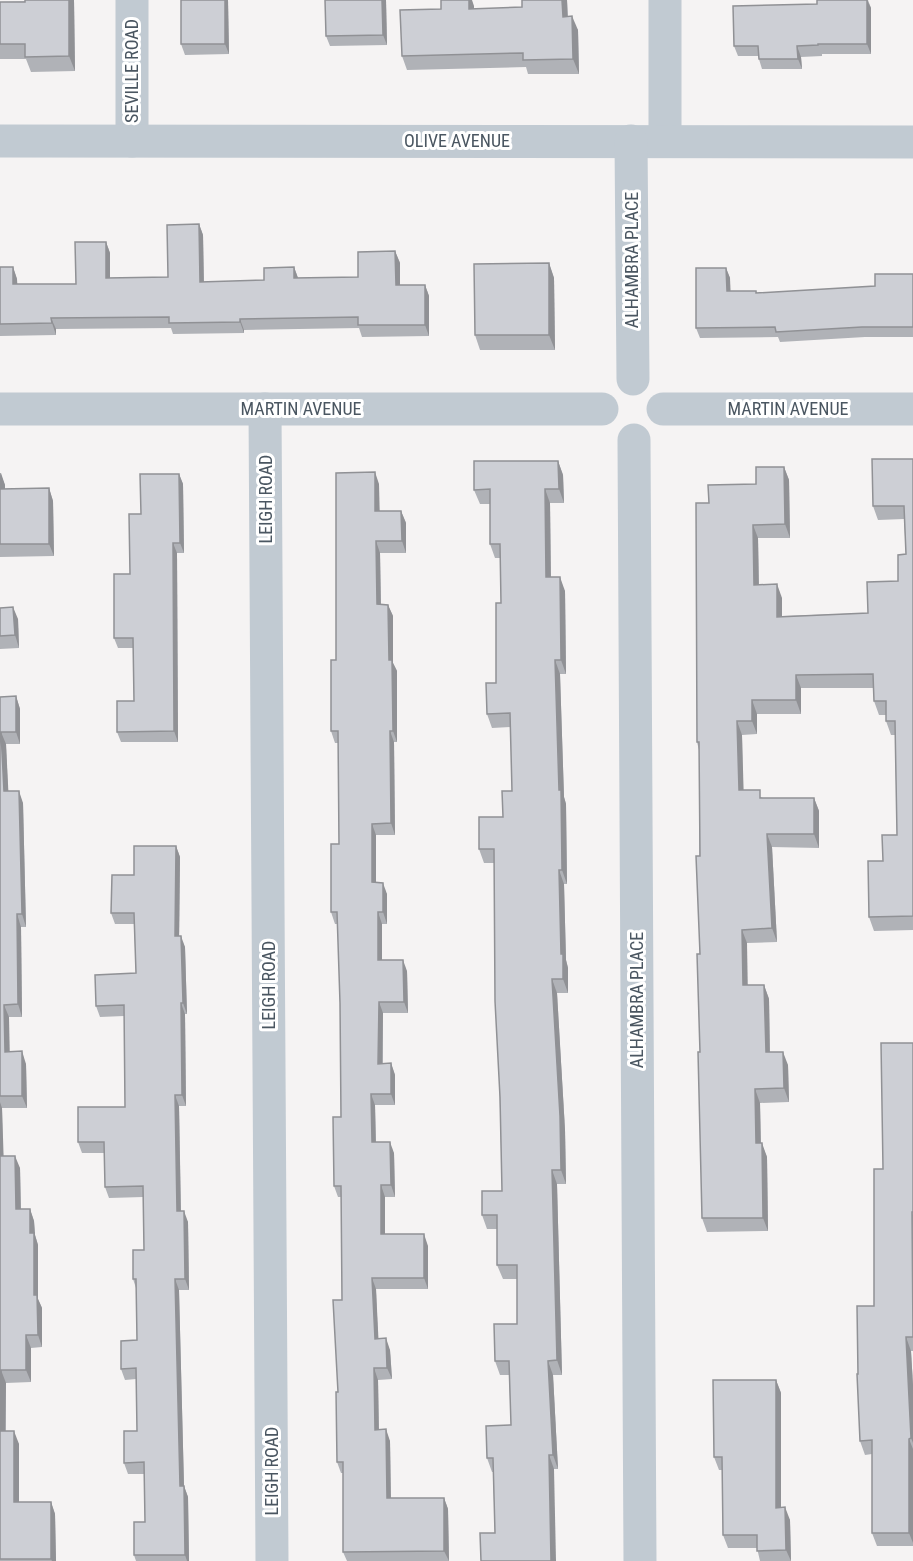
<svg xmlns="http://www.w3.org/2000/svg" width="913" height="1561" viewBox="0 0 913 1561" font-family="'Roboto Condensed',sans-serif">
  <rect width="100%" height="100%" fill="#f5f3f3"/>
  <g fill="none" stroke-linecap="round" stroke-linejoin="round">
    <!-- minor -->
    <g stroke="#c1cad2" stroke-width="33">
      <path d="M132 0V141"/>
      <path d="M665 0V141"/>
      <path d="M0 141 913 142"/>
      <path d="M631 141 633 379"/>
      <path d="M0 409H602"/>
      <path d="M265 409 272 1561"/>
      <path d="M663 409H913"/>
      <path d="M634 440 640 1561"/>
    </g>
  </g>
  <!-- wall -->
  <g fill="#b0b2b7">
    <path d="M74 0 75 71 31 72 26 59H0V2Z"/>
    <path d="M181 0H228L229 54 185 55 181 44Z"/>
    <path d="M386 0 387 45 330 46 326 36Z"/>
    <path d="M567 0 568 16 578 30 579 74H528L526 67 407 70 402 56 441 9 474 6V9L522 7Z"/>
    <path d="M817 0H868L871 8V54H822V56L801 57 802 69H762L758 56H738L734 46 817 4Z"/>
    <path d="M199 224 203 235 204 282 264 280 294 267 298 278 358 277 395 251 400 263V285H425L429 296V336L362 337 359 328 244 330V333L173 334 171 328 56 329V335L0 336V267H13L17 279V284H76L106 242 110 253V278L168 277Z"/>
    <path d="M549 263 554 278 555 350H480L475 335Z"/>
    <path d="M726 268 730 278V291H756L757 293 875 286 913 274V337H865L780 342 778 337 700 338 696 328Z"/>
    <path d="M913 459V930L874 931 869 917 883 861 897 835 895 735H891L886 721V715H879L874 701V688H801V714H757V734L742 735 743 790 763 798H814L819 811V848L772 847 777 942 747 943V985H764L769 999 770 1052 788 1065 789 1102 760 1103 761 1143 767 1157 768 1231 707 1232 702 1218 700 1052 699 750 697 742 709 503 756 484 784 467 789 480 790 538H758L759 585 782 598V616L868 613 898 581 906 554 904 519 878 520 873 506Z"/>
    <path d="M558 461 563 475 564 503H550L551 577 565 591 566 674H560L564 797 566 804 567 884H564L566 960 568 968V993H557L565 1130 566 1184H557L562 1375H553L558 1469H554L495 1533 493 1472H492L487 1458 511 1425 509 1375H500L495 1361 517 1324V1279H503L497 1265V1229H487L482 1215 502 1191 494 863H484L479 849 503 817 512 791 511 727 492 728 487 714 496 683 501 603 500 558H495L490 544V504H480L474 490Z"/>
    <path d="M0 473 5 485V489L49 488 53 501 54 556 0 557Z"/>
    <path d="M179 474 183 484 184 553H177L178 742H121L117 732 134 701 133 648H118L114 638 130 574 141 514Z"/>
    <path d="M379 484V511H401L406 523V553H380L381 604 388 605 393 616V663L397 671V742H394L395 835H376V882L387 894V924H382V960L407 971 408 1013H383V1063H391L395 1075V1105H375L376 1142 394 1153 395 1197H385V1234L428 1246V1289H376L378 1339 390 1350 392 1379 378 1380 379 1430 390 1441 391 1498H444L448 1509 449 1561H347L343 1552V1473H341L337 1462 338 1392 342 1300 341 1197H338L334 1186 341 1117 340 1003 338 924H335L331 912 339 844 338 743H335L331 731 336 660Z"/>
    <path d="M0 608 18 619 19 648 0 649Z"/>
    <path d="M0 669V697L16 696 20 709V744H6L8 791 23 803 26 927H21L22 1017H9V1052L26 1064 27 1108H2L3 1156 20 1168 21 1209H30L34 1221 35 1235 38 1245V1299L42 1308V1347L31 1348V1382L6 1383V1431L19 1444V1502H51L55 1514 56 1561H0Z"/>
    <path d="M176 846 180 857 179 936 185 947 187 1014H185L186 1106H179L181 1211 188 1222 189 1290H179L184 1486 188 1497 189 1561H136L134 1555 145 1522 144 1474H128L124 1463 137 1431 136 1379 125 1380 121 1369 137 1340 136 1288 133 1279 144 1250 143 1197 109 1198 105 1187V1153H82L78 1142 125 1107 124 1016 100 1017 96 1006 136 973 134 924H115L111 913 134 875Z"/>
    <path d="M913 1043V1351H911L913 1385V1546H877L872 1533V1454L865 1455 860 1441 858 1374 874 1306 883 1169Z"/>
    <path d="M776 1380 781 1393V1508L790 1520 791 1561H760L757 1548H728L723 1535 722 1470H719L714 1457Z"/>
  </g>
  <!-- shaded-wall -->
  <g fill="#909195">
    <path d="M69 0H74L75 71 69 56Z"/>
    <path d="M225 0H228L229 54 225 44Z"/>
    <path d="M382 0H386L387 45 383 35Z"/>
    <path d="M469 0H472L474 6V23L469 9Z"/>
    <path d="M562 0H567L568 31 563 17Z"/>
    <path d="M867 0 871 8V54L867 44Z"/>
    <path d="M572 16 578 30 579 74 573 59Z"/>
    <path d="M797 46 801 57 802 69 798 59Z"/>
    <path d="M199 224 203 235 204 293 200 282Z"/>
    <path d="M106 242 110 253V289L106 278Z"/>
    <path d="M395 251 400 263V296L396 285Z"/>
    <path d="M549 263 554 278 555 350 549 335Z"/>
    <path d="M13 267 17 279 18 296 13 284Z"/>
    <path d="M294 267 298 278H294Z"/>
    <path d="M726 268 730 278 731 301 727 291Z"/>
    <path d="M425 285 429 296V336L425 325Z"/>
    <path d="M51 318 56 329V335L52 323Z"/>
    <path d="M240 319 244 330V333L240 322Z"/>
    <path d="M558 461 563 475 564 503 559 489Z"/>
    <path d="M784 467 789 480 790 538 785 524Z"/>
    <path d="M375 472 379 484 380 523 375 511Z"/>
    <path d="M1 473 5 485V501L1 489Z"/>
    <path d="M179 474 183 484 184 553 180 543Z"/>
    <path d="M49 488 53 501 54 556 49 544Z"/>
    <path d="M545 489 550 503 551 591 546 577Z"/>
    <path d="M401 511 406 523V553L402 541Z"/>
    <path d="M753 525 758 538 759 599 754 585Z"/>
    <path d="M376 541 380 553 381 616 377 604Z"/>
    <path d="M173 543 177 553 178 742 174 731Z"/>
    <path d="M560 577 565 591 566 674 561 660Z"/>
    <path d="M777 584 782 598V630L777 617Z"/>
    <path d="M388 605 393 616V663L397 671V742L393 731 389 660Z"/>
    <path d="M13 607 18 619 19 648 15 635Z"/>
    <path d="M555 660 560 674 564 797 566 804 567 884 562 870Z"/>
    <path d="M796 675 801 688V714L796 700Z"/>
    <path d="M16 696 20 709V744L16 732Z"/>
    <path d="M752 700 757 714V734L752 721Z"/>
    <path d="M737 721 742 735 744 804 739 790Z"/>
    <path d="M390 731 394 742 395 835 391 823Z"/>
    <path d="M1 732 6 744 9 804 4 791Z"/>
    <path d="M19 791 23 803 26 927 22 914Z"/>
    <path d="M814 798 819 811V848L814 834Z"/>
    <path d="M372 824 376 835V894L372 882Z"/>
    <path d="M767 834 772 847 777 942 772 928Z"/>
    <path d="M176 846 180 857 179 947 175 936Z"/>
    <path d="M559 870 564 884 566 960 568 968V993L563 979 561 954Z"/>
    <path d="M383 883 387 894V924L383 912Z"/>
    <path d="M378 912 382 924V972L378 960Z"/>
    <path d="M17 914 21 927 22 1017 18 1004Z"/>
    <path d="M742 930 747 943 748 999 743 985Z"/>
    <path d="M181 936 185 947 187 1014 183 1003Z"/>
    <path d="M403 960 407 971 408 1013 404 1002Z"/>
    <path d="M552 979 557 993 565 1130 566 1184 561 1170Z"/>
    <path d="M764 985 769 999 770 1066 766 1052Z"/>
    <path d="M379 1002 383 1013 382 1075 378 1064Z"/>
    <path d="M181 1003 185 1014 186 1106 182 1095Z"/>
    <path d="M4 1005 9 1017 10 1064 5 1052Z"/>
    <path d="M22 1051 26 1064 27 1108 22 1096Z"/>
    <path d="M783 1052 788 1065 789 1102 784 1088Z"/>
    <path d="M391 1063 395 1075V1105L391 1094Z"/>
    <path d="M755 1089 760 1103 761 1157 756 1143Z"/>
    <path d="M371 1094 375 1105 376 1153 372 1142Z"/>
    <path d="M175 1095 179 1106 181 1222 177 1211Z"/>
    <path d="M0 1102 2 1108 4 1168 0 1158Z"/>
    <path d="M390 1142 394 1153 395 1197 391 1185Z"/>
    <path d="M762 1143 767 1157 768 1231 763 1218Z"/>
    <path d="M15 1156 20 1168 21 1221 16 1209Z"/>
    <path d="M552 1170 557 1184 562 1375 557 1360Z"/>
    <path d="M381 1185 385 1197V1246L381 1234Z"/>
    <path d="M30 1209 34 1221 35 1235 38 1245V1299L42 1308V1347L38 1335 34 1295 30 1233Z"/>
    <path d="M184 1211 188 1222 189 1290 185 1279Z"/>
    <path d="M912 1212 913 1215V1272Z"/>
    <path d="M424 1234 428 1246V1289L424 1278Z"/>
    <path d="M372 1278 376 1289 379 1350 375 1339Z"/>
    <path d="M175 1279 179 1290 184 1486 188 1497 189 1561H187L185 1555 180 1486Z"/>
    <path d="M26 1335 31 1348V1382L26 1370Z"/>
    <path d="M906 1337 911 1351 913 1385V1443L911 1438Z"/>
    <path d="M386 1338 390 1350 392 1379 387 1368Z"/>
    <path d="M548 1361 553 1375 558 1469 553 1455Z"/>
    <path d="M374 1368 378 1380 379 1441 375 1430Z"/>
    <path d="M1 1370 6 1383 5 1443 1 1431Z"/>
    <path d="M776 1380 781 1393V1521L776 1508Z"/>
    <path d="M386 1429 390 1441 391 1510 387 1498Z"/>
    <path d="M14 1431 19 1444V1514L14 1502Z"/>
    <path d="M909 1439 913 1449V1543L909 1533Z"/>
    <path d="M549 1455 554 1469 556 1561H551Z"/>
    <path d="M444 1498 448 1509 449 1561 444 1551Z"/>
    <path d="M51 1502 55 1514 56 1561H52L51 1559Z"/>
    <path d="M785 1507 790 1520 791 1561 786 1550Z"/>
  </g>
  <!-- building -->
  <g fill="#cdcfd5" stroke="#909195" stroke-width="1.5">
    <path d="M25 0H69V56L25 57V44H0V2H25Z"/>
    <rect x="181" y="0" width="44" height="44"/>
    <path d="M325 0H382L383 35 326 36Z"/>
    <path d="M441 0H469V9L522 7V0H562L563 17 572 16 573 59 523 60V53L402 56 400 10 441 9Z"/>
    <path d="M817 0H867V44H818V45L797 46 798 59H759L758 46H734L733 6 817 4Z"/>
    <path d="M199 224 200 282 264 280V268L294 267V278L358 277V252L395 251 396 285H425V325H358V317L240 319V322L169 323V317L51 318 52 323 0 324V267H13V284H76L75 242H106V278L168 277 167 225Z"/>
    <path d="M549 263V335H475L474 264Z"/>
    <path d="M696 268H726L727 291H756V293L875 286V274H913V327H862L776 332 775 327 696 328Z"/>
    <path d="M872 459H913V916L869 917 868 861H883L882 835H897L895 721H886V701H874L873 674 796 675V700H752V721H737L739 790H760V798H814V834H767L772 928 742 930 743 985H764L766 1052H783L784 1088 755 1089 756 1143H762L763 1218H702L698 1052H700L697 954H700L696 856H700L699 742H697L696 503H709L708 485 756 484V467H784L785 524 753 525 754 585 777 584V617L868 613 867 582 898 581V555L906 554 904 506H873Z"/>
    <path d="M474 461H558L559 489H545L546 577H560L561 660H555L559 790H561L562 870H559L561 954H563V979H552L560 1116 561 1170H552L557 1360 548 1361 553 1455H549L551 1561H481L480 1533H495L493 1458H487L486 1426 511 1425 509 1361H495L494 1324H517V1265H497V1215H482V1191H502L500 1097 495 1001 494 849H479V817H503L502 791H512L510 713 487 714 486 683H496V603H501L500 544H490V489L474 490Z"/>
    <path d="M375 472V511H401L402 541H376L377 604 388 605 389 660H392L393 731H390L391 823 372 824V882L383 883V912H378V960H403L404 1002H379L378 1064 391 1063V1094H371L372 1142H390L391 1185H381V1234H424V1278H372L375 1339 386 1338 387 1368H374L375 1430 386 1429 387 1498H444V1551L343 1552V1462H337L336 1392H338L333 1300H342L341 1186H334L333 1117H341L340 1003 337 912H331V844H339L338 731H331V660H336V473Z"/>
    <path d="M0 473 1 489 49 488V544H0Z"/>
    <path d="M140 474H179L180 543H173L174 731 117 732V701H134L133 638H114V574H130L129 514H141Z"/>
    <path d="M13 607 15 635 0 636V608Z"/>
    <path d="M16 696V732H1L4 791H19L22 914H17L18 1004 4 1005 5 1052 22 1051V1096H0V697Z"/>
    <path d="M134 846H176L175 936H181L183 1003H181L182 1095H175L177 1211H184L185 1279H175L180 1486H184L185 1555H134V1522H145L144 1462 124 1463V1431H137L136 1368 121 1369V1341L137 1340 136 1279H133V1250H144L143 1186 105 1187 104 1142H78V1107H125L124 1005 96 1006 95 975 136 973 134 913H111L112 875H134Z"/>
    <path d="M881 1043H913V1212H912L913 1337H906L911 1438 909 1439V1533H872V1440L860 1441 857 1374H858L857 1306H874V1169H883Z"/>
    <path d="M0 1156H15L16 1209H30V1233H34V1295H37L38 1335H26V1370H1V1431H14V1502H51V1559H0Z"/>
    <path d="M713 1380H776V1508L785 1507 786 1550 757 1551V1535H723L722 1457H714Z"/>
  </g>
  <g text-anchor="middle" stroke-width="6" stroke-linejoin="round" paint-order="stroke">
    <!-- street labels -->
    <g font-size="18" fill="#4a5661" stroke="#fff">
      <text transform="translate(132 71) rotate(-90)" y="6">SEVILLE ROAD</text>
      <text x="457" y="147">OLIVE AVENUE</text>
      <text transform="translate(632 260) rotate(-90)" y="6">ALHAMBRA PLACE</text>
      <text x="301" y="415">MARTIN AVENUE</text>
      <text x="788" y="415">MARTIN AVENUE</text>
      <text transform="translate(266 499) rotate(-90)" y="6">LEIGH ROAD</text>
      <text transform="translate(269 985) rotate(-90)" y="6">LEIGH ROAD</text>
      <text transform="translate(637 1000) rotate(-90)" y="6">ALHAMBRA PLACE</text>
      <text transform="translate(272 1471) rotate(-90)" y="6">LEIGH ROAD</text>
    </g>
  </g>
</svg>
